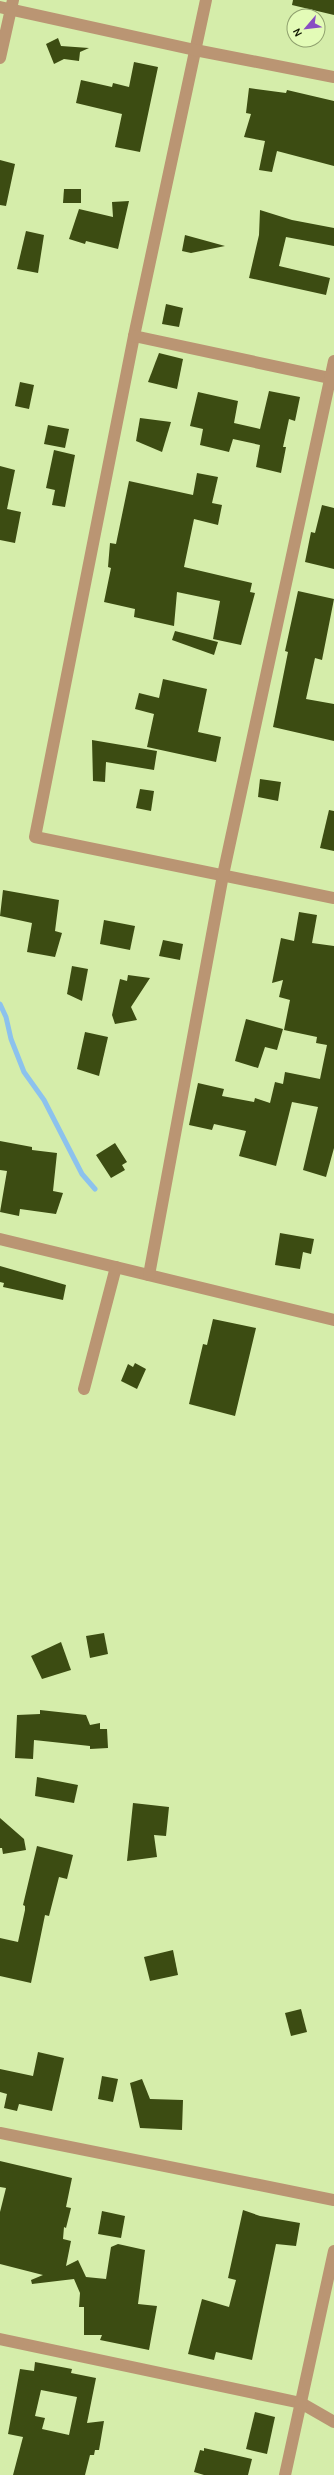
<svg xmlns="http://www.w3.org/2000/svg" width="334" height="2475" viewBox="0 0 334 2475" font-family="Karla,sans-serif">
  <rect width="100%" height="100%" fill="#d5edaa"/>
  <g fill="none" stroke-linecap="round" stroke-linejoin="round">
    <!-- stream -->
    <path stroke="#8cc2ed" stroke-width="5" d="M0 1004 6 1017 11 1039 24 1072 44 1100 82 1174 95 1189"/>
  </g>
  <!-- building -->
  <g fill="#3c4c12" fill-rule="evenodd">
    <path d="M293 0H334V15L292 5Z"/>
    <path d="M58 38 61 46 89 48 80 52 79 61 64 59 54 64 46 44Z"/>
    <path d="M134 62 158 67 140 152 115 147 122 114 76 103 81 80 112 87 113 83 129 87Z"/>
    <path d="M249 88 286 93 287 90 334 101V166L277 151 272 172 259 170 265 141 244 137 251 114 246 113Z"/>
    <path d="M0 160 15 164 6 206 0 205Z"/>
    <path d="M64 189H81V203H63Z"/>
    <path d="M129 201 118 249 86 241 85 244 69 239 79 209 113 217 112 202Z"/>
    <path d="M260 210 292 220 334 228V246L286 237 279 266 330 278 326 295 249 278 259 235Z"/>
    <path d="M26 231 44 235 38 273 17 269Z"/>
    <path d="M185 235 225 246 191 253 182 251Z"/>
    <path d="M166 304 183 308 179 327 162 324Z"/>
    <path d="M159 353 183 359 177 389 148 382Z"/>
    <path d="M20 382 34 385 29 409 15 406Z"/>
    <path d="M269 391 300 397 295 421 289 419 283 447H286L281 473 256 467 260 445 233 439 229 452 200 445 203 429 190 426 198 392 238 401 234 423 260 429Z"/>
    <path d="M140 418 171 422 162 452 136 441Z"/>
    <path d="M48 425 69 429 65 448 44 444Z"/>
    <path d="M54 450 75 455 65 507 52 505 55 490 46 488Z"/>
    <path d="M0 466 15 470 7 509 21 512 15 543 0 540Z"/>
    <path d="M197 473 218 477 212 503 222 505 218 525 194 519 184 567 252 583 250 592 255 593 241 645 213 639 220 601 177 592 174 626 134 617 135 609 104 602 111 568 108 567 110 543 116 544 129 481 193 495Z"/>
    <path d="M322 505 334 508V569L305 562 311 532 315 533Z"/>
    <path d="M298 591 334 599 322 660 315 658 306 699 334 704V741L273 727 288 652 285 651Z"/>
    <path d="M175 631 218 642 214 655 172 640Z"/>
    <path d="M163 679 207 689 198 732 221 737 216 762 147 747 154 714 135 709 139 693 159 698Z"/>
    <path d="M92 740 157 751 154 770 106 762 105 782 93 781Z"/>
    <path d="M260 779 281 782 278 801 258 797Z"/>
    <path d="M140 789 154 791 151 811 136 808Z"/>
    <path d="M329 810 334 811V851L320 848Z"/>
    <path d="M3 890 59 900 55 931 62 933 55 957 27 952 32 923 0 916Z"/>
    <path d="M299 912 317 915 312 943 334 946V1148L326 1177 303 1170 318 1107 292 1102 276 1166 239 1156 246 1131 214 1124 212 1130 189 1125 198 1083 224 1089 222 1096 254 1102 255 1098 270 1103 275 1082 283 1084 285 1072 320 1079 327 1045 316 1043 317 1037 284 1030 290 1000 279 997 283 980 272 983 281 938 294 941Z"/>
    <path d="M104 920 135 926 130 950 100 944Z"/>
    <path d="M163 940 183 944 180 960 159 956Z"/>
    <path d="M72 966 88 969 82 1001 67 994Z"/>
    <path d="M128 975 150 978 131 1007 137 1020 115 1024 112 1015 120 979 127 981Z"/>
    <path d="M246 1019 283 1029 277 1050 265 1047 258 1068 235 1061Z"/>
    <path d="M85 1032 108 1037 99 1076 77 1069Z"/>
    <path d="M0 1141 32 1147V1150L57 1153 53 1191 63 1193 56 1214 20 1209 19 1216 0 1212 7 1171 0 1170Z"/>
    <path d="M115 1143 127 1162 122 1165 125 1170 111 1178 96 1155Z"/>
    <path d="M280 1233 314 1239 311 1254 303 1252 300 1269 275 1265Z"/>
    <path d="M0 1266 66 1285 63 1300 3 1287 4 1283 0 1282Z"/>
    <path d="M213 1319 256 1328 235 1416 189 1404 203 1344 207 1345Z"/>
    <path d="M135 1363 146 1369 137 1389 121 1381 128 1364 133 1367Z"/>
    <path d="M104 1633 108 1654 90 1658 86 1636Z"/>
    <path d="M61 1642 71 1670 42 1679 31 1656Z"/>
    <path d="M40 1710 86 1715 90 1725 100 1723V1729H107L108 1748 90 1749V1746L34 1740 33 1759 15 1758 17 1715 40 1714Z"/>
    <path d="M37 1777 78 1785 74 1803 35 1796Z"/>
    <path d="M133 1803 169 1807 166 1836 154 1835 157 1857 127 1861Z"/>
    <path d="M0 1818 24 1839 26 1850 3 1854 2 1848H0Z"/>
    <path d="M37 1846 73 1855 67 1879 59 1877 49 1916 45 1915 31 1983 0 1976V1938L18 1942 25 1910V1906L23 1905Z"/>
    <path d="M173 1950 178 1975 150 1981 144 1957Z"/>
    <path d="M301 2009 307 2032 291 2036 285 2013Z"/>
    <path d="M38 2052 64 2058 52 2111 19 2104 17 2111 4 2108 7 2094 0 2092V2069L33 2076Z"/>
    <path d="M102 2076 118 2079 113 2102 98 2099Z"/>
    <path d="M142 2079 150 2099 183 2100 182 2130 140 2128 130 2083Z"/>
    <path d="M0 2161 72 2178 66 2207 71 2208 66 2228 64 2227 63 2239 71 2241 66 2266 78 2260 86 2277 106 2279 111 2247 118 2244 145 2250 138 2304 157 2306 149 2350 100 2340 102 2335H84V2307H79L80 2293 74 2279 32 2284 31 2280 43 2275 0 2264V2212L6 2188 0 2187Z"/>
    <path d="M243 2210 260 2216 300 2223 296 2246 276 2244 252 2360 216 2352 214 2360 188 2354 202 2299 229 2307 236 2280 228 2278Z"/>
    <path d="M102 2211 125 2216 121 2238 98 2234Z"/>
    <path d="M35 2362 72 2369 71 2373 96 2378 87 2423 104 2421 99 2450H95L94 2455H90L85 2475H13L23 2437 8 2434 20 2369 34 2371ZM41 2390 77 2397 69 2435 42 2429 45 2418 35 2416Z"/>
    <path d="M255 2412 275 2417 267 2454 246 2449Z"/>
    <path d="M204 2448 252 2459 248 2475H204L194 2472 200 2450 204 2451Z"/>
  </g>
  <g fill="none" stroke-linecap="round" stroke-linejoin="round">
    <!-- minor -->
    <g stroke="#ba9573" stroke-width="12">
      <path d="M206 0 134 336 35 837 334 898"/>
      <path d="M0 7 195 50 334 77"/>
      <path d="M0 58 13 0"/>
      <path d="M134 336 334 379"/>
      <path d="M0 1239 334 1320"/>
      <path d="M149 1275 223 875 334 361"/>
      <path d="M84 1389 116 1267"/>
      <path d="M0 2133 334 2200"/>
      <path d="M0 2339 301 2403 334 2422"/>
      <path d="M285 2475 334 2251"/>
    </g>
  </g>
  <!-- north arrow -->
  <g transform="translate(306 28) rotate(242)"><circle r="19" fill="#e3fbb7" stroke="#8fa06e"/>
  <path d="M0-3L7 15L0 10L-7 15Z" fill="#884dc3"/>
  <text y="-6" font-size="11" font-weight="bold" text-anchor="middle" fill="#101701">N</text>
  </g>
</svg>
